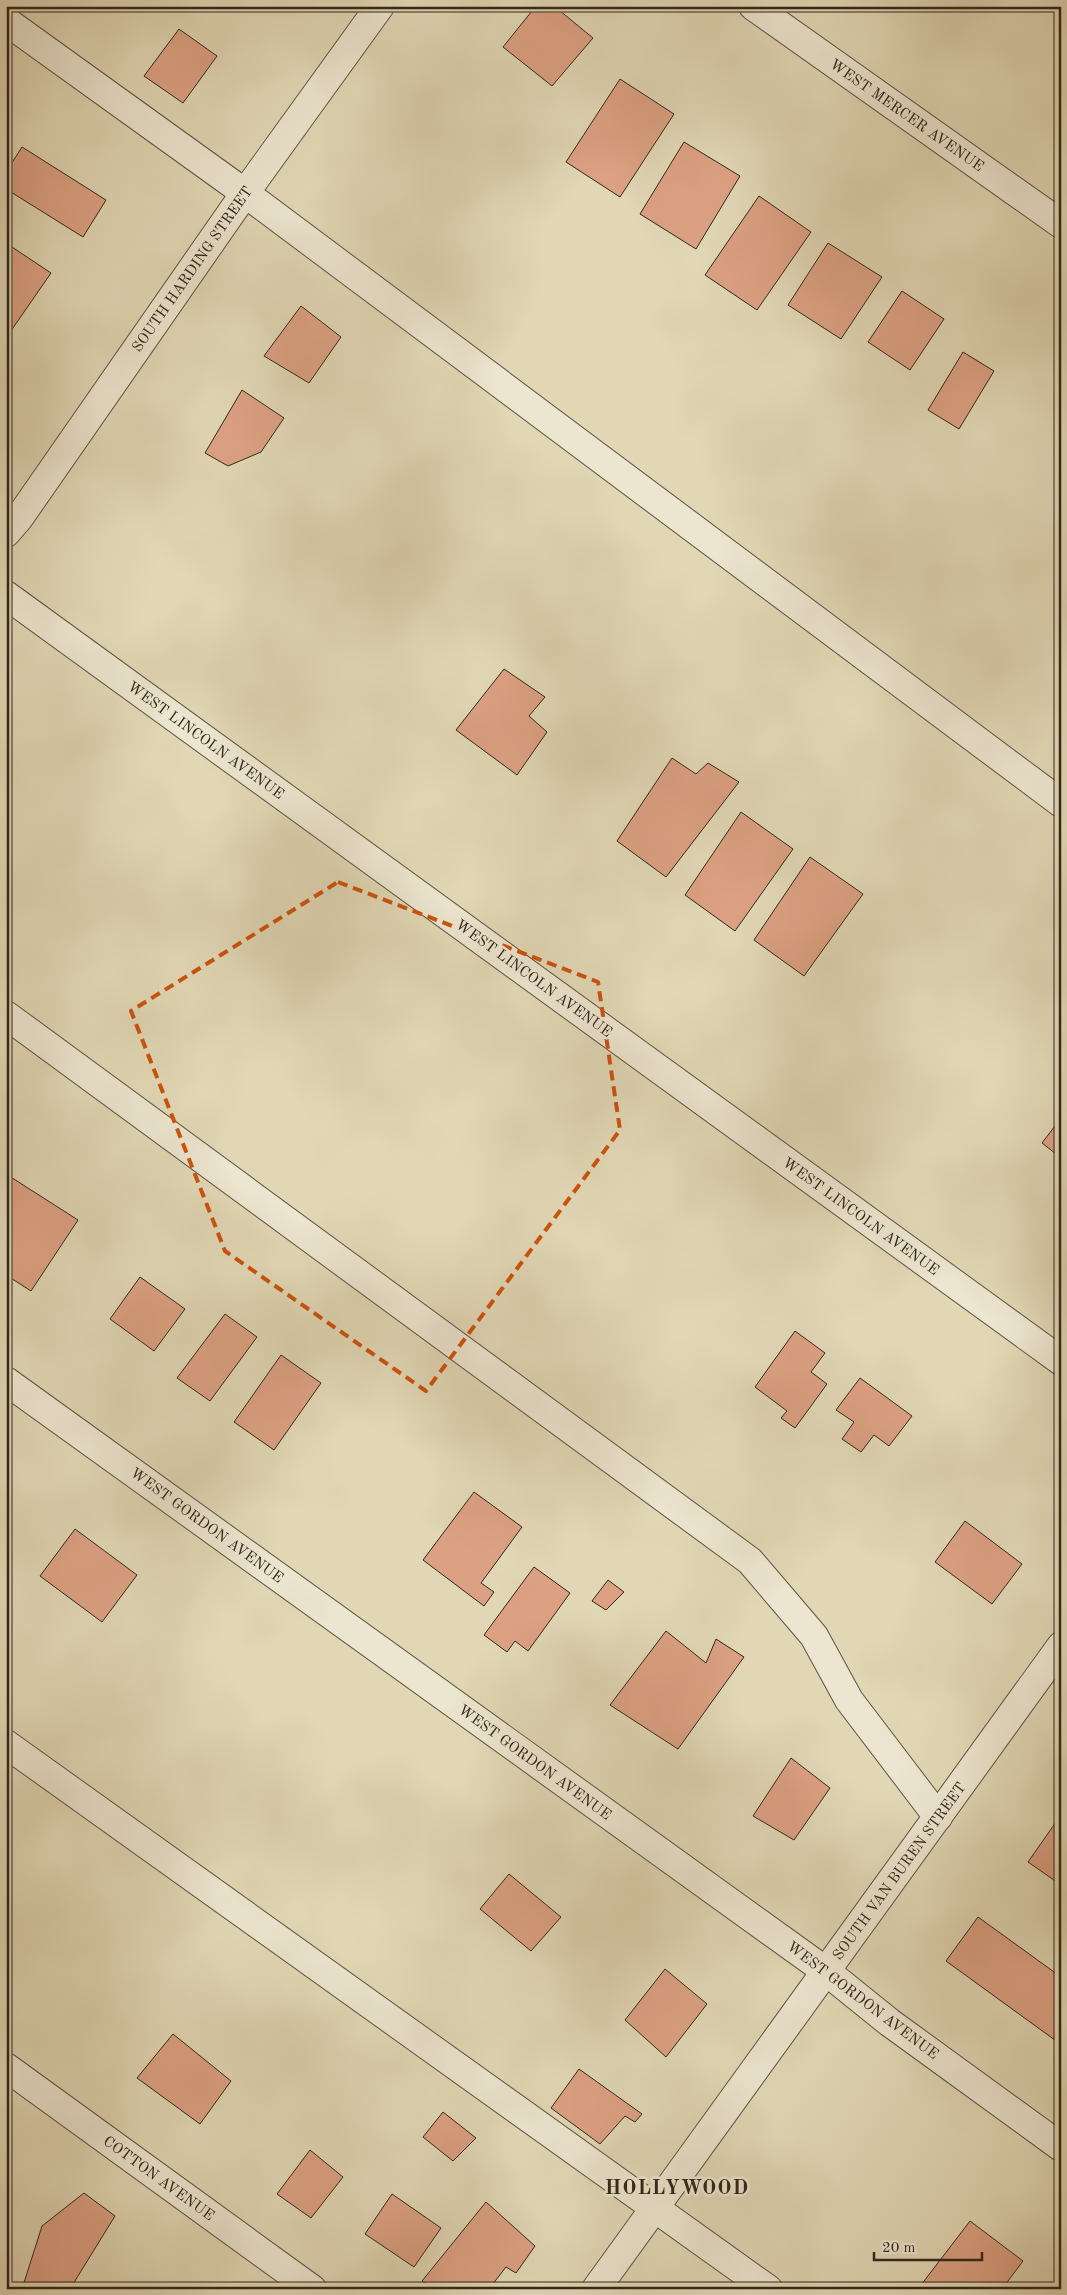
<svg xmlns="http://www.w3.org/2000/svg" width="1067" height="2295" viewBox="0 0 1067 2295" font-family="'Old Standard TT',serif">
  <rect width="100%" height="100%" fill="#e1d7b5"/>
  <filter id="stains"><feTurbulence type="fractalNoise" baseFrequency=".004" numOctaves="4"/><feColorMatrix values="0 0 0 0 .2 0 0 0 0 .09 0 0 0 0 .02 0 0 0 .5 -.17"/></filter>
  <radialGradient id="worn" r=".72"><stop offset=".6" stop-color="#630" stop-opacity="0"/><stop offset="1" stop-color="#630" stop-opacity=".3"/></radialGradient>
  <!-- building -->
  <g fill="#dca183" stroke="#31271b">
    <path d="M536 6H554L593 38 552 86 503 47Z"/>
    <path d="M179 29 217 56 183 103 144 76Z"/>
    <path d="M620 79 674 114 620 197 566 162Z"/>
    <path d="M684 142 740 176 696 249 640 214Z"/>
    <path d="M22 147 106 200 83 237 6 189V172Z"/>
    <path d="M759 196 811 232 757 310 705 275Z"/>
    <path d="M6 243 51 273 6 338Z"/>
    <path d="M828 243 882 277 841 339 788 305Z"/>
    <path d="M902 291 944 319 910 370 868 342Z"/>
    <path d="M301 306 341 337 309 383 264 356Z"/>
    <path d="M963 352 994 371 959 429 928 410Z"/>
    <path d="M242 390 284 418 261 452 228 466 205 453Z"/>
    <path d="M504 669 545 697 529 716 547 732 517 775 456 730Z"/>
    <path d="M672 758 696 774 708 763 739 782 666 877 617 841Z"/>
    <path d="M741 812 793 849 735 931 685 895Z"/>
    <path d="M810 857 863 894 804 976 754 940Z"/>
    <path d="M1061 1118V1158L1042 1143Z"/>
    <path d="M6 1174 78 1220 31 1291 6 1275Z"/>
    <path d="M140 1277 185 1309 154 1351 110 1319Z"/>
    <path d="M225 1314 257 1337 210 1401 177 1378Z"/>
    <path d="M795 1331 825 1353 811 1372 827 1384 795 1428 781 1418 787 1411 755 1387Z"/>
    <path d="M281 1355 321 1383 274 1450 234 1422Z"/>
    <path d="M860 1378 912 1416 889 1446 874 1435 861 1452 842 1439 854 1422 836 1410Z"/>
    <path d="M474 1492 522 1527 481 1583 494 1592 484 1606 423 1560Z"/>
    <path d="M965 1521 1022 1564 992 1604 935 1562Z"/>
    <path d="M75 1529 137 1575 102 1622 40 1576Z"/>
    <path d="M534 1567 570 1593 528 1651 515 1641 507 1652 484 1635Z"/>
    <path d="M608 1580 624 1592 606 1610 592 1601Z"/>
    <path d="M666 1631 706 1663 716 1639 744 1657 678 1749 610 1705Z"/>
    <path d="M791 1758 830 1788 794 1840 753 1816Z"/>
    <path d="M1056 1822 1061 1826V1885L1028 1862Z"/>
    <path d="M509 1874 561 1917 531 1951 480 1909Z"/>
    <path d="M978 1917 1061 1977V2041L1059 2043 946 1961Z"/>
    <path d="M665 1969 707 2004 666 2057 625 2020Z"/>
    <path d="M173 2034 231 2081 200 2124 137 2078Z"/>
    <path d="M579 2069 642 2114 635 2122 625 2116 600 2144 551 2108Z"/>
    <path d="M443 2112 476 2138 453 2161 423 2137Z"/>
    <path d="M310 2150 343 2177 311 2218 277 2194Z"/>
    <path d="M84 2193 115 2216 70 2289H22L42 2226Z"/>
    <path d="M392 2194 441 2228 414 2267 365 2234Z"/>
    <path d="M486 2202 535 2246 516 2273 506 2267 489 2289H434L422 2281Z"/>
    <path d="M970 2221 1023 2261 1002 2289H926L921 2285Z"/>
  </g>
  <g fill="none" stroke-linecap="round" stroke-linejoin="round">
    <defs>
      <g id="minor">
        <path d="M753 6 1061 224"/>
        <path d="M6 21 245 193 1061 803"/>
        <path d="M6 533 19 518 245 193 380 6"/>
        <path d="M6 595 1061 1361"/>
        <path d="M6 1015 750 1561 814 1636 849 1700 938 1817"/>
        <path d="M6 1381 827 1972 889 2022 1061 2147"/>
        <path d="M6 1744 768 2289"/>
        <path d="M6 2067 312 2289"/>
        <path d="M596 2289 1061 1646"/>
      </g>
    </defs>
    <!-- minor casing -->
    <use href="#minor" stroke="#5d5342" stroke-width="30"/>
    <!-- minor -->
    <use href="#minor" stroke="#ece5cf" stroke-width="28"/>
  </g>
  <!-- marked area -->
  <path fill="none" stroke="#cd520e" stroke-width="4" stroke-dasharray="10 6" stroke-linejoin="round" d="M338 882 598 982 620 1130 426 1391 225 1251 131 1011Z"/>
  <g text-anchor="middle" stroke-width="5" stroke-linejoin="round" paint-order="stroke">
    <!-- street labels -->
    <g font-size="15" fill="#31271b" stroke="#ece5cf">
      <text transform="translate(907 115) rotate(35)" y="5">WEST MERCER AVENUE</text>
      <text transform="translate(192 269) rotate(-55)" y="5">SOUTH HARDING STREET</text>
      <text transform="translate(206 740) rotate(36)" y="5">WEST LINCOLN AVENUE</text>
      <text transform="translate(534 978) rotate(36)" y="5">WEST LINCOLN AVENUE</text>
      <text transform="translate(861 1216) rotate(36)" y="5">WEST LINCOLN AVENUE</text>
      <text transform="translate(207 1525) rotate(36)" y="5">WEST GORDON AVENUE</text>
      <text transform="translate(535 1762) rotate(36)" y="5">WEST GORDON AVENUE</text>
      <text transform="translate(899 1871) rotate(-54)" y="5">SOUTH VAN BUREN STREET</text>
      <text transform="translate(863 2000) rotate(37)" y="5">WEST GORDON AVENUE</text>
      <text transform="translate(159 2178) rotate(36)" y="5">COTTON AVENUE</text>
    </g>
    <!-- district labels -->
    <g font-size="20" font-weight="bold" letter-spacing="1" fill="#31271b" stroke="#ece5cf">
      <text x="677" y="2194">HOLLYWOOD</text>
    </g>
  </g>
  <!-- margin -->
  <rect width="1067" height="2295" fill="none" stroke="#e1d7b5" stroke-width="25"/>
  <rect x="8" y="8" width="1052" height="2280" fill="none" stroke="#31271b" stroke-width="2.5"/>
  <rect x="12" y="12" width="1042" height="2270" fill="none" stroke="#31271b"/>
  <!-- scale -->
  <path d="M874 2252v8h108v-8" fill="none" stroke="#31271b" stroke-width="2.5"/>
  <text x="882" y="2252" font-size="15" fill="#31271b" stroke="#ece5cf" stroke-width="4" paint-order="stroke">20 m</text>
  <rect width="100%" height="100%" filter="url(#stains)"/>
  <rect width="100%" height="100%" fill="url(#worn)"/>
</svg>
